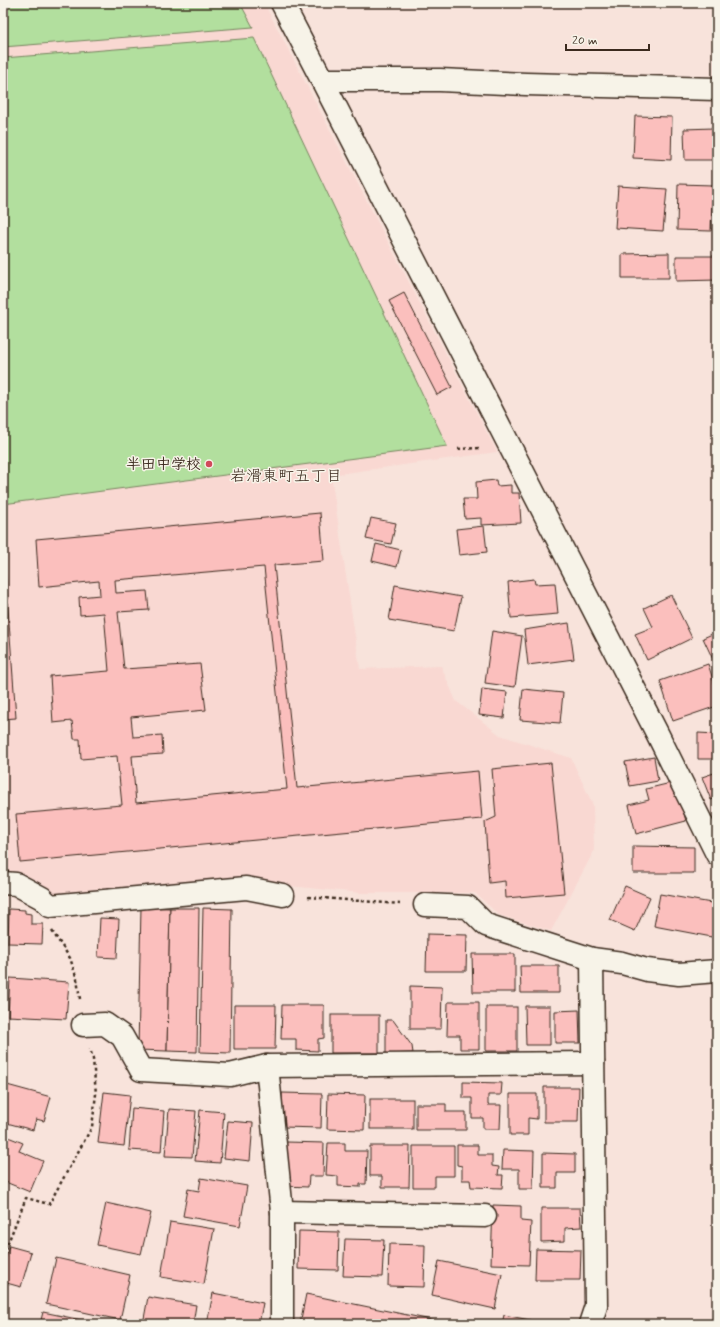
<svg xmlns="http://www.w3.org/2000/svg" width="720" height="1327" viewBox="0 0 720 1327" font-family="Mynerve,'Klee One',sans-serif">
  <rect width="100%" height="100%" fill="#f8e3db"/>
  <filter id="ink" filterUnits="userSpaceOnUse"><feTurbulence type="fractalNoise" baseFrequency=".025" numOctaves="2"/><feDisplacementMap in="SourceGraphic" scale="8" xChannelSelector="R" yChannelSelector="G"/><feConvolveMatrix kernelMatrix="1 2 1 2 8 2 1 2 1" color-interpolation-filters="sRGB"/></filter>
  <g filter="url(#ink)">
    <!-- built -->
    <path fill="#f9d8d2" d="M3 3H264L497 452 331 475 360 669 441 666 456 701 500 735 571 758 593 805 594 851 551 931 499 915 475 893H361L278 885 251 877 59 895 24 878 3 875Z"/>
    <!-- green -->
    <g fill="#b2df9e" stroke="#76845e">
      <path d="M3 3H240L253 27 3 47Z"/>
      <path d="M254 38 447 446 3 504V58Z"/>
    </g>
    <!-- building -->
    <g fill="#fbbfbd" stroke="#3b2a1e" fill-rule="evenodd">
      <path d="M635 116 672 117 671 160 633 158Z"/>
      <path d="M714 128V160H685L684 129Z"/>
      <path d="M678 184 713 185 711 231 677 230Z"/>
      <path d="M618 186 667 189 663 231 615 228Z"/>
      <path d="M669 253V278H622V254Z"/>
      <path d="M676 256H717V280L676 281Z"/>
      <path d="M404 293 452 387 437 395 389 301Z"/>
      <path d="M496 480 497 486 511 485V493H519L521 523 481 525V518L465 519 463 499H477L476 482Z"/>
      <path d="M320 513 324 561 274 565 297 788 478 771 482 819 20 862 16 814 122 805 117 756 81 759 80 739H74L72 721 53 723 50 676 109 671 104 613 80 615 79 597 100 595 99 581 39 587 36 539ZM264 567 287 789 136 803 132 756 163 754 162 735 133 737 131 717 206 710 200 664 124 669 118 612 149 610 147 591 116 593 115 580Z"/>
      <path d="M371 518 396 523 391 544 366 539Z"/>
      <path d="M484 526 487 552 459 555 456 529Z"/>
      <path d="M376 544 401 550 397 567 372 561Z"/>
      <path d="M3 554H4L16 718 3 719Z"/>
      <path d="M534 579 535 584 555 583 558 614 511 618 508 582Z"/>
      <path d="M395 585 461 597 454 631 389 620Z"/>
      <path d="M671 595 692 638 647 660 635 634 653 627 644 608Z"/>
      <path d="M569 623 574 659 528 665 524 630Z"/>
      <path d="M492 631 522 636 515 687 485 683Z"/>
      <path d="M717 632V668L703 638Z"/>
      <path d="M708 664 717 692V706L673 721 660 681Z"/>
      <path d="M482 689 507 692 504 718 479 715Z"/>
      <path d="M523 689 563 693 560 723 520 720Z"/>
      <path d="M698 733 717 734V759H698Z"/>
      <path d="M654 757 658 781 630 786 625 762Z"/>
      <path d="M551 763 564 893 506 898 505 881 489 883 485 822 496 817 492 769Z"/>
      <path d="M717 772V798L711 800 702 777Z"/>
      <path d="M675 782 686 821 636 834 629 805 649 800 646 789Z"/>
      <path d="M633 846 694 847V873H633Z"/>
      <path d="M625 886 650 897 635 931 610 920Z"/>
      <path d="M660 894 717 904V938L654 926Z"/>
      <path d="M141 907 170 908 167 1051 138 1050Z"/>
      <path d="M170 908H199L197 1052 167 1051Z"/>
      <path d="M203 908 232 909 230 1053 200 1052Z"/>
      <path d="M9 909 25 910V913L31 914V924H43L42 944 8 943Z"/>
      <path d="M100 918 119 919 117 958 98 957Z"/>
      <path d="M427 934 467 935 466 971H426Z"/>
      <path d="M472 954H515V992H473Z"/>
      <path d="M520 966H559V993H521Z"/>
      <path d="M10 978 69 982 66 1019 8 1016Z"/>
      <path d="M410 986 442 987 441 1029H410Z"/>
      <path d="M448 1002H479V1049H460V1035H447Z"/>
      <path d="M234 1005H276L275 1049H234Z"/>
      <path d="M282 1005H324V1038L318 1039V1051L296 1050V1039H281Z"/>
      <path d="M525 1006H550V1045H526Z"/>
      <rect x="486" y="1007" width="31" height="44"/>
      <path d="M579 1010 580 1043H555V1011Z"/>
      <rect x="331" y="1015" width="48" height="38"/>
      <path d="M386 1020H393L412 1046 413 1053 386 1054Z"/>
      <path d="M463 1082 502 1083 501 1095H488V1105H501L500 1129H483V1118H472V1098H463Z"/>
      <path d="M7 1085 51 1097 44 1121 36 1119 33 1130 3 1122V1098Z"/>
      <path d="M544 1087H579L578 1122H544Z"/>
      <path d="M104 1092 130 1095 124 1146 98 1143Z"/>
      <path d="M282 1093 322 1094 321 1128 282 1127Z"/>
      <path d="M328 1094 365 1095 364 1130 327 1129Z"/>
      <path d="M510 1094H537V1119L528 1118V1135H510Z"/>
      <rect x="370" y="1099" width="43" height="30"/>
      <path d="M416 1104H446V1112H466V1130H416Z"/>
      <path d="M132 1108 164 1111 161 1152 129 1150Z"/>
      <path d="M169 1109 196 1111 192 1157 165 1156Z"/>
      <path d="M200 1110 224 1112 220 1163 195 1161Z"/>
      <path d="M228 1121 253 1123 250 1161 224 1158Z"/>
      <path d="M3 1135 23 1143 19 1151 43 1161 30 1192 3 1181Z"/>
      <path d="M286 1142 324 1143 323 1176H309L308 1187 285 1186Z"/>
      <path d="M328 1143H345V1151H367L366 1184H360V1187L338 1186V1176L326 1175Z"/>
      <path d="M457 1145H478V1155H492V1166L499 1167 498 1175H503L502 1188 471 1187 470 1180H462V1166L457 1165Z"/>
      <path d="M370 1146H410L409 1187H382V1176H370Z"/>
      <path d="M413 1146H454V1176H435V1187H413Z"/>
      <path d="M503 1150 534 1151 533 1189H519V1169H502Z"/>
      <path d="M543 1153 575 1154V1173H557V1188H543Z"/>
      <path d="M201 1178 247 1186 240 1226 183 1216 188 1189 199 1191Z"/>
      <path d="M106 1203 151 1213 141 1254 97 1245Z"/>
      <path d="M493 1205 521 1206V1221L531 1222 529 1265 491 1264Z"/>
      <path d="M541 1208H580L581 1227 565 1228V1241L541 1242Z"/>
      <path d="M170 1222 214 1229 204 1284 161 1277Z"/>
      <path d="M299 1231 339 1232 338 1270 298 1269Z"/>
      <path d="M345 1239 384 1240 382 1277 343 1276Z"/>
      <path d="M389 1244 425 1245 424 1287 388 1286Z"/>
      <path d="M9 1246 31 1252 21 1287 3 1282V1266Z"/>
      <path d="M536 1249 581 1250 580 1280H535Z"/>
      <path d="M56 1258 130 1275 120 1320 46 1304Z"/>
      <path d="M439 1261 502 1274 495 1309 432 1295Z"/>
      <path d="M213 1293 263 1303 259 1324H207Z"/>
      <path d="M306 1294 441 1322V1324H300Z"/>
      <path d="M148 1297 196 1305 193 1324H143Z"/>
      <path d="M43 1312 101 1324H40Z"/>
      <path d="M504 1315 530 1320 529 1324H502Z"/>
    </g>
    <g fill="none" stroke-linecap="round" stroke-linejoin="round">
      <defs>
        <g id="minor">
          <path d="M282 3 322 80 658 735 717 854"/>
          <path d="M322 80H440L526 84 717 89"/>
          <path d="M3 883 16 884 42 898 50 906 246 888 283 895"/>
          <path d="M425 905 468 907 486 925 592 959 622 963 647 970 679 974 717 971"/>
          <path d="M83 1025 105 1024 122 1036 141 1070 230 1075 267 1066 593 1063"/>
          <path d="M267 1066 282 1212V1324"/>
          <path d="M282 1212 485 1216"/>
          <path d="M590 1324 596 1306 592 959"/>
        </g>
      </defs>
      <!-- minor casing -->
      <use href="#minor" stroke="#3b2a1e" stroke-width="25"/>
      <!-- path -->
      <g stroke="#3b2a1e" stroke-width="2.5" stroke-dasharray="3 3" stroke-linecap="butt">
        <path d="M458 449 481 448"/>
        <path d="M308 897 400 904"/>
        <path d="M52 931 70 958 77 979 80 999"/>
        <path d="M3 1255 26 1198 49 1204 92 1127 96 1094 93 1059 90 1049"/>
      </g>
      <!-- minor -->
      <use href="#minor" stroke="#f7f3e8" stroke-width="22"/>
    </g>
  </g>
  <!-- markers -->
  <circle fill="#d1495b" stroke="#f7f3e8" stroke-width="1.5" cx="209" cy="464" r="4"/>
  <g text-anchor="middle" stroke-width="3" stroke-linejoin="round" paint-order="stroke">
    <!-- poi labels -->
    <g font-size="15" font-weight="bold" fill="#3b2a1e" stroke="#f7f3e8" text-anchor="end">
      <text x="201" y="469">半田中学校</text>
    </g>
    <!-- neighbourhood labels -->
    <g font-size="16" fill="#3b2a1e" stroke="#f7f3e8">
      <text x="286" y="481">岩滑東町五丁目</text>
    </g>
  </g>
  <!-- margin -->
  <rect width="720" height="1327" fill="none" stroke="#f7f3e8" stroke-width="16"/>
  <rect x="8" y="8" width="704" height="1311" fill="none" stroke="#3b2a1e" stroke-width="1.5" filter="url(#ink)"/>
  <!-- scale -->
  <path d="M566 44v6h83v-6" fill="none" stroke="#3b2a1e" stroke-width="2"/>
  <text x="572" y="44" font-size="12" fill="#3b2a1e" stroke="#f7f3e8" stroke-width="3" paint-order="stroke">20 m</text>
</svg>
